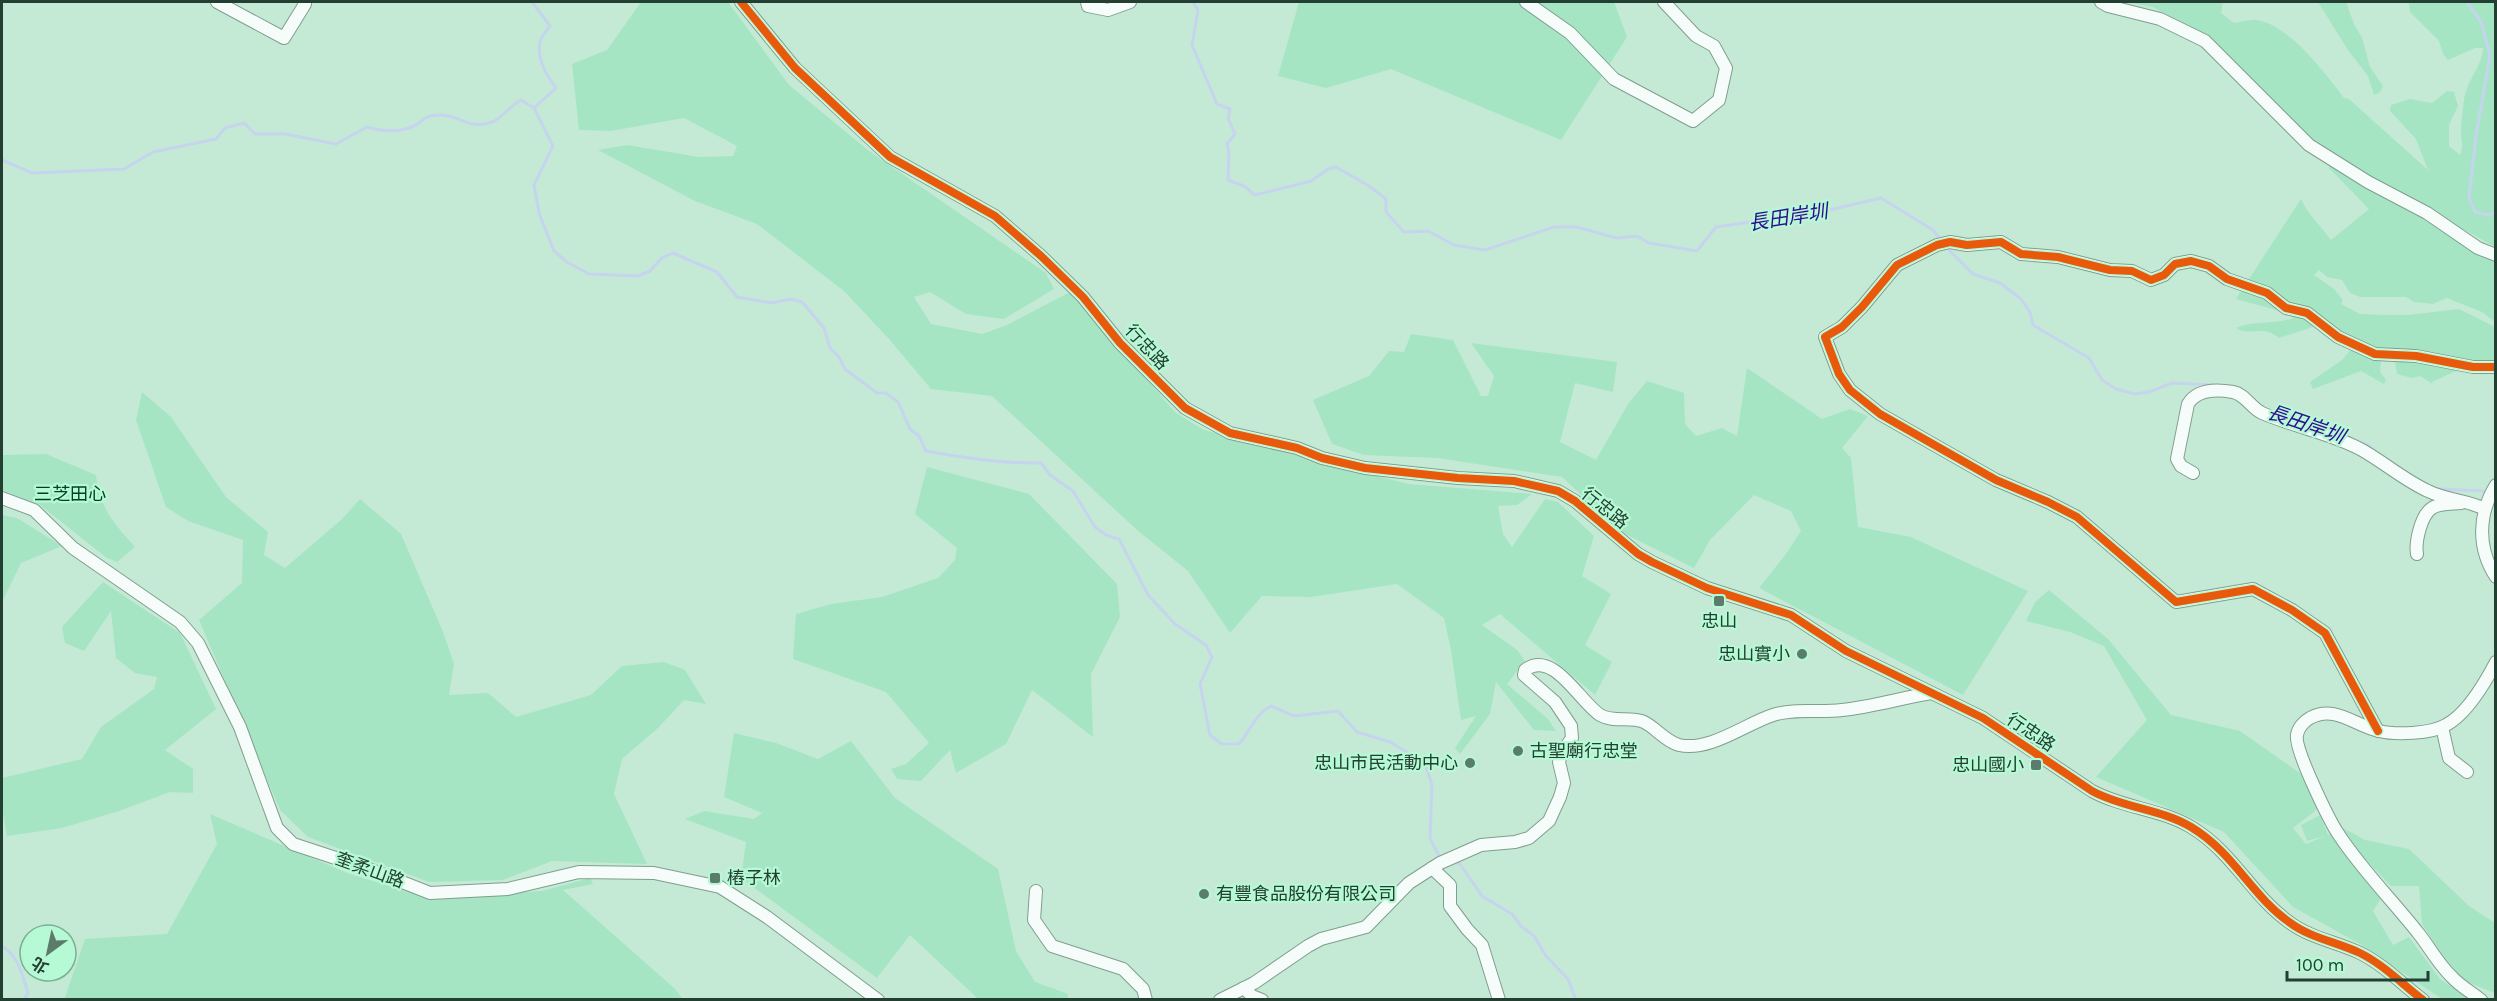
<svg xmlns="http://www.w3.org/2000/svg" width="2497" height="1001" viewBox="0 0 2497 1001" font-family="Karla,'Noto Sans TC',sans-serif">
  <rect width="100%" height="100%" fill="#c4ead6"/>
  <!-- green -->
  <g fill="#a5e5c4">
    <path d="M641 2H728L789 85 869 151 1046 273 1054 289 1004 319 966 314 930 292 914 297 931 324 982 334 1007 325 1070 292 1176 413 1204 430 1227 436 1287 444 1343 468 1409 484 1532 494 1517 505 1498 506 1503 534 1512 547 1545 499 1558 502 1594 536 1582 576 1611 594 1585 645 1612 662 1595 695 1500 614 1482 625 1517 650 1525 661 1507 684 1548 719 1556 731 1534 730 1496 682 1490 714 1460 754 1455 748 1476 716 1461 720 1451 650 1444 618 1397 584 1311 597 1262 596 1230 633 1188 571 1137 530 992 396 931 389 889 339 844 291 757 224 695 201 598 150 627 145 699 157 733 156 737 146 684 118 611 131 579 130 572 64 607 50Z"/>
    <path d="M1299 2H1614L1627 37 1561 140 1391 69 1326 88 1278 76Z"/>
    <path d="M2125 2H2223L2221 13 2234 23C2242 22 2249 19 2257 20 2289 25 2325 73 2344 98L2349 99 2428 170 2416 139 2390 111 2391 105 2410 99 2432 103 2447 91 2454 92 2458 106 2449 125V146L2460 155C2464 147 2461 141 2461 132 2461 123 2463 109 2464 100 2466 81 2482 67 2483 48H2475L2448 60 2443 54 2439 41 2410 12 2409 2H2495V247L2319 148 2206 38 2153 7Z"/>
    <path d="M2318 2H2346L2354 24 2362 38 2370 67 2383 86 2380 92 2374 95 2368 76 2348 50Z"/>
    <path d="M2330 163 2350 179 2414 210 2495 259V322L2482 312 2447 298 2433 304 2414 302 2406 297H2360L2350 293 2342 280 2327 277 2319 270 2314 275 2334 289 2343 300 2341 304 2360 314 2385 315H2408L2459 309 2495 327V371L2460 369 2432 382 2433 384 2420 376 2412 378 2397 374 2395 361 2381 360 2380 372 2386 380 2384 384 2361 371 2313 389 2310 382 2342 360 2353 347 2316 326 2279 338C2262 324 2250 337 2236 328 2254 320 2274 325 2293 318L2287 313 2236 299 2301 199C2308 215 2321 226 2331 240L2369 209 2329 168Z"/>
    <path d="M1411 334 1453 340 1481 396H1488L1494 376 1471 343 1617 362 1613 392 1575 383 1560 442 1596 460 1628 404 1647 381 1684 393 1685 424 1696 436 1722 428 1737 436 1747 368 1822 419 1850 409 1868 416 1842 448 1851 458 1858 527 1911 537 2028 591 1963 695 1759 588 1786 554 1801 531 1791 511 1754 495 1710 540 1694 568 1623 533 1562 477 1437 458 1364 455 1332 444 1313 400 1369 376 1389 351 1404 352Z"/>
    <path d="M142 392 171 417 226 497 268 532 264 555 285 568 342 519 360 499 401 534 443 632 454 664 449 695 488 693 516 717 591 695 622 666 664 662 685 670 706 704 684 700 659 727 622 759 614 794 647 864 552 861 503 880 429 882 308 837 280 810 199 620 242 583 243 540 188 521 166 507 136 420Z"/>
    <path d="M46 454 96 475C100 509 113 522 135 547L117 562 107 558 40 505 2 490V455Z"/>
    <path d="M927 467 1029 494 1117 584 1120 617 1091 674 1093 737 1032 690 1006 744 956 773 950 750 921 781 897 779 891 769 906 764 929 743 886 692 793 659 796 614 831 604 882 597 938 578 955 560 957 548 915 514Z"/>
    <path d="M2 515 17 518 62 546 21 563 2 602Z"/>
    <path d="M103 582 180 633 216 709 165 750 193 769V793L170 792 119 811 62 828 7 836 2 807V778L82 759 101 727 154 689 157 677 135 673 116 658 111 611 84 651 65 643 62 627Z"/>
    <path d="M2049 590 2108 639 2171 715 2240 731 2304 776 2319 808 2293 828 2306 844 2325 836 2307 841 2301 825 2320 815 2328 835 2333 833 2383 895 2373 911 2393 945 2409 937 2440 979 2471 999H2442L2360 944 2293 907 2224 832 2096 777 2147 720 2104 646 2070 632 2026 621 2035 602Z"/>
    <path d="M734 733 776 743 818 759 851 741 895 798 998 869 1016 951 1035 982 1068 994V999H975L976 997 910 935 877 978 741 878 746 842 685 819 704 811 754 819 762 813 724 797Z"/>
    <path d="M210 814 347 873 428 898 542 891 590 878 593 884 563 890 674 988 683 999 64 1000 85 939 167 934 217 844Z"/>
    <path d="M2343 828 2365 840 2409 849 2469 906 2495 923V993L2457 978 2422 924 2419 886H2391L2350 843Z"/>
  </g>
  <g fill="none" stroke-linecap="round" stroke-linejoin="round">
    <!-- stream -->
    <g stroke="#c6d4ee" stroke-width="3">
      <path d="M532 2 550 26C547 30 541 37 540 42 536 59 547 76 556 88L534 108 553 146 534 185 539 213 554 251 567 262 589 274 638 276 650 271 662 258 673 253 717 272 737 297 772 303 790 299 802 302 824 328 830 348 839 357 845 369 877 393H886L898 402 910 429 919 436 926 451C964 458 1003 464 1041 463L1050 475 1073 491 1095 527 1106 535 1119 539 1148 595 1175 624 1206 645 1212 657 1200 684 1210 735 1222 744H1239C1250 731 1256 713 1271 706L1294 716 1338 711 1357 732 1390 742 1425 763 1432 785 1430 838 1439 856 1442 857"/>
      <path d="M1193 2 1198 10 1192 45 1217 104 1230 109 1228 118 1235 134 1227 144 1229 152 1228 180 1244 186 1255 195 1311 181 1328 169 1336 167 1369 186 1386 199V212L1404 232 1428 231 1454 245 1485 250 1554 227H1576L1617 238 1637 236 1649 243 1697 251 1716 227 1771 219 1795 218 1881 198 1933 230 1941 240"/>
      <path d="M2467 2 2481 22 2490 55 2476 136 2469 198 2475 212 2490 215 2496 212"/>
      <path d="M2 160 32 173 124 169 153 152 216 139 225 128 244 123 255 134H285L336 144 367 127C381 131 395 133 409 128 424 124 420 114 442 115 462 116 468 130 492 122 501 119 511 105 521 100L534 108"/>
      <path d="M1947 248 1973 274 2000 283 2021 299 2030 312 2033 325 2089 358 2102 380 2116 389 2135 394 2149 392 2172 383 2214 385"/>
      <path d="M2358 442 2368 445 2375 452"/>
      <path d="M2439 489 2483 491 2488 495"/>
      <path d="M1454 862 1460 864 1482 896 1512 914 1521 926 1534 936 1546 956 1568 979 1576 1000"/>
      <path d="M2 946C19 957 22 974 28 993L24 1000"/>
    </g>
    <defs>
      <g id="minor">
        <path d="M217 2 284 38 305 4"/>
        <path d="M741 2 795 68 890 157 995 216 1041 256 1083 297 1120 343 1185 408 1230 433 1297 448 1322 458 1365 468 1458 478 1514 481 1558 491 1575 501 1638 554 1652 562 1707 588 1791 615 1846 651 1983 718 2092 791C2123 808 2161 809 2191 827 2233 852 2252 896 2289 922 2310 938 2337 942 2360 953 2384 965 2402 984 2423 1000"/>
        <path d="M1087 2 1088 6 1108 10 1130 2"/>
        <path d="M1526 2 1570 33 1614 79 1693 121 1719 100 1726 68 1714 46 1696 36 1664 2"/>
        <path d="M2101 2 2108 6 2160 19 2205 41 2309 145 2368 182 2427 213 2478 248 2496 255"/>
        <path d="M2193 473 2181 466 2177 459 2188 404C2197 389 2216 389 2233 392 2245 394 2251 408 2262 413 2294 427 2331 433 2362 450 2385 463 2404 480 2428 491 2446 500 2467 500 2485 509"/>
        <path d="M2496 485C2478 514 2477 548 2496 577"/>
        <path d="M2 498 34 510 73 548 180 622 198 643 240 727 277 828 293 844 369 869 430 893 508 889 579 872 654 873 720 887 767 917 878 1000"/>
        <path d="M2417 554C2415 542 2421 515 2432 508 2439 503 2453 504 2461 503"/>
        <path d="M2442 727 2449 758 2467 772"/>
        <path d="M2378 731 2325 633 2292 610 2253 589 2176 602 2077 517 2048 502 1996 480 1880 414 1850 390 1839 374 1825 337 1842 327 1862 307 1897 265 1937 245 1950 242 1967 245 2001 242 2021 254 2058 257 2110 270 2132 271 2151 280 2164 275 2175 264 2191 261 2209 266 2227 279 2267 293 2286 308 2307 313 2338 337 2375 354 2416 356 2473 367H2496"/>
        <path d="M1432 868 1450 885V906L1467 929 1482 945 1499 1000"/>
        <path d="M1036 891 1034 920 1052 946 1123 969 1143 989 1146 1000"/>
        <path d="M1244 988 1252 996 1262 1000"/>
        <path d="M1220 1000 1254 983 1308 946 1321 939 1366 927 1409 883 1440 863 1481 845 1515 842 1529 838 1549 821 1560 797 1564 783 1559 762 1561 754 1572 738 1571 726 1555 702 1524 675 1525 670C1553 649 1579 701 1600 715 1614 723 1630 716 1644 722 1656 728 1665 741 1679 745 1710 752 1745 724 1773 715 1795 708 1819 713 1842 710 1872 707 1901 698 1931 693"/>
        <path d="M2481 1000C2471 992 2460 986 2452 977 2439 965 2430 948 2419 934 2393 901 2362 870 2339 835 2330 822 2294 749 2297 735 2298 728 2304 721 2310 718 2335 704 2355 726 2379 731 2395 735 2431 734 2446 725 2467 714 2485 683 2496 662"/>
      </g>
    </defs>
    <!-- minor casing -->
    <use href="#minor" stroke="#809e8f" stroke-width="14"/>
    <!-- minor -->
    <use href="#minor" stroke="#f6fcf9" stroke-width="12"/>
    <defs>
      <g id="cycleway">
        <path d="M741 2 795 68 890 157 995 216 1041 256 1083 297 1120 343 1185 408 1230 433 1297 448 1322 458 1365 468 1458 478 1514 481 1558 491 1575 501 1638 554 1652 562 1707 588 1791 615 1846 651 1983 718 2092 791C2123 808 2161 809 2191 827 2233 852 2252 896 2289 922 2310 938 2337 942 2360 953 2384 965 2402 984 2423 1000"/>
        <path d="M2378 731 2325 633 2292 610 2253 589 2176 602 2077 517 2048 502 1996 480 1880 414 1850 390 1839 374 1825 337 1842 327 1862 307 1897 265 1937 245 1950 242 1967 245 2001 242 2021 254 2058 257 2110 270 2132 271 2151 280 2164 275 2175 264 2191 261 2209 266 2227 279 2267 293 2286 308 2307 313 2338 337 2375 354 2416 356 2473 367H2496"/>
      </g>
    </defs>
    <!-- cycleway casing -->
    <use href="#cycleway" stroke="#b5f9d5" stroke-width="11"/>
    <!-- cycleway -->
    <use href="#cycleway" stroke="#e8590c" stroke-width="8"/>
  </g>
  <!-- markers -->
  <g fill="#5b7b6b" stroke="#b5f9d5" stroke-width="2">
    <rect x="1713" y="595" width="12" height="12" rx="3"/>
    <circle cx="1802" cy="654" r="6"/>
    <circle cx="1518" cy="751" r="6"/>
    <circle cx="1470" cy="763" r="6"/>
    <rect x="2030" y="759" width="12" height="12" rx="3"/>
    <rect x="709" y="872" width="12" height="12" rx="3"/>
    <circle cx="1204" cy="894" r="6"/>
  </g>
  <g text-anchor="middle" stroke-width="4.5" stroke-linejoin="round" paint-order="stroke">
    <!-- street labels -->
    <g font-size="18" fill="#233f31" stroke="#b5f9d5">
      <text transform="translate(1147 347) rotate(47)" y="6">行忠路</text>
      <text transform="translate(1605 508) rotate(39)" y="6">行忠路</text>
      <text transform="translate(2031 732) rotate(34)" y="6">行忠路</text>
      <text transform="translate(370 870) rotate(20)" y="6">奎柔山路</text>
    </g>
    <!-- park labels -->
    <g font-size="18" fill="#004027" stroke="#b5f9d5">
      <text x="70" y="500">三芝田心</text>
    </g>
    <!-- poi labels -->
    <g font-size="18" fill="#233f31" stroke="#b5f9d5" text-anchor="end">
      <text x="1719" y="627" text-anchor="middle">忠山</text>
      <text x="1790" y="660">忠山實小</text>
      <text x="1530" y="757" text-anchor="start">古聖廟行忠堂</text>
      <text x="1458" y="769">忠山市民活動中心</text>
      <text x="2024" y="771">忠山國小</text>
      <text x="727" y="884" text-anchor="start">樁子林</text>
      <text x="1216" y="900" text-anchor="start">有豐食品股份有限公司</text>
    </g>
    <!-- water labels -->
    <g font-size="20" font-style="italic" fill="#2f0d90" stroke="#b5f9d5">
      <text transform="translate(1788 217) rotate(-9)" y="7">長田岸圳</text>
      <text transform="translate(2306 424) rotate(19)" y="7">長田岸圳</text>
    </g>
  </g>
  <!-- border -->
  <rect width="2497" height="1001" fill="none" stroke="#233f31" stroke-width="6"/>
  <!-- north arrow -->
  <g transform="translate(48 953) rotate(213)"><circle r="28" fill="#b5f9d5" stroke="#7baf93" stroke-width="1.5"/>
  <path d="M0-4.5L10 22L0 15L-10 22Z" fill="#5b7b6b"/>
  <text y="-9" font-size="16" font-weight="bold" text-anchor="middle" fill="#233f31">北</text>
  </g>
  <!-- scale -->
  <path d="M2287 971v9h141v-9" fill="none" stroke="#233f31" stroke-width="3"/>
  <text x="2296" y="971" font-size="18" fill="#233f31" stroke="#b5f9d5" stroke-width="4.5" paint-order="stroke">100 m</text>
</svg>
